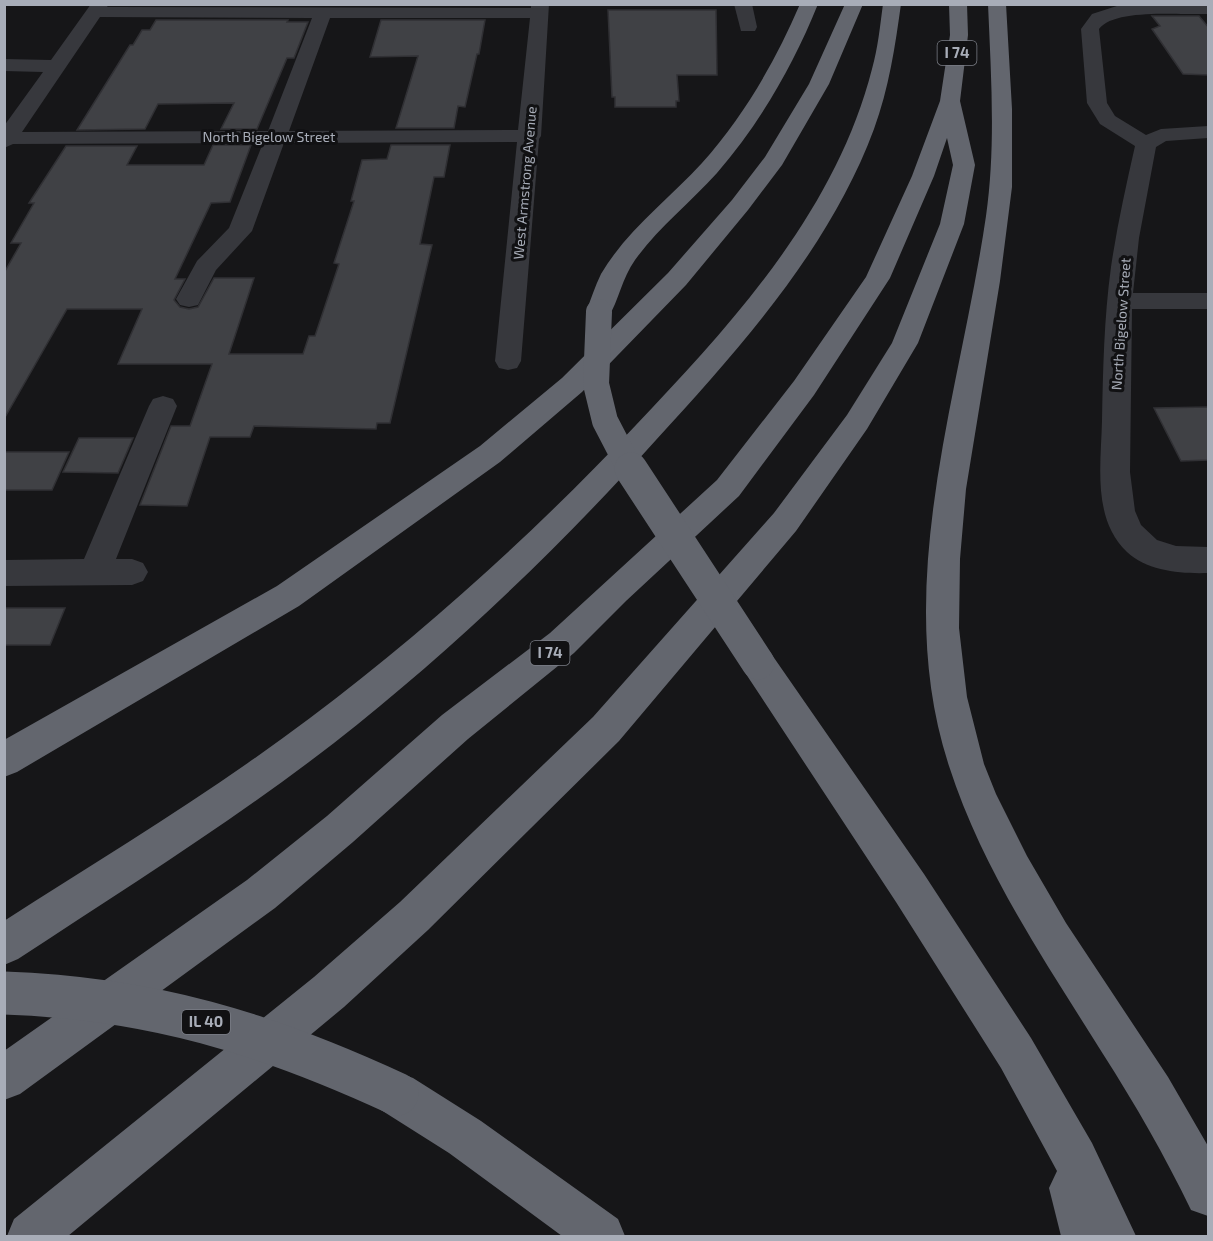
<svg xmlns="http://www.w3.org/2000/svg" width="1213" height="1241" viewBox="0 0 1213 1241" font-family="'Exo 2',sans-serif">
  <rect width="100%" height="100%" fill="#161618"/>
  <!-- building -->
  <g fill="#404145" stroke="#303034" stroke-width="1.5">
    <path d="M608 10H716L717 75H677L679 101H676V107H615V97H612Z"/>
    <path d="M1152 16H1199L1209 28V75L1183 74 1152 29 1160 26Z"/>
    <path d="M156 20H288L287 22H308L294 58H287L257 129H221L234 103 158 104 145 129 77 130 130 45H133L142 30H150Z"/>
    <path d="M381 20H485L479 54H477L465 107 458 106 454 128H396L418 56 370 57Z"/>
    <path d="M213 145H251L230 202 211 203 175 279H185L174 300 180 307 189 309 198 307 214 278H254L229 354H303L309 336H315L339 264 334 263 354 201H351L362 160 387 159 391 145H450L444 177H434L420 244 432 245 390 423H377L376 429 254 426 250 437H210L187 506 140 505 171 426H190L212 364H118L142 309H67L4 419V273L21 243H11L34 203H29L66 146H137L127 165H204Z"/>
    <path d="M1209 407V460L1181 461 1154 408Z"/>
    <path d="M79 438H133L118 473 63 472Z"/>
    <path d="M4 452H69L52 490H4Z"/>
    <path d="M4 608H65L50 645H4Z"/>
  </g>
  <g fill="none" stroke-linecap="round" stroke-linejoin="round">
    <!-- minor -->
    <g fill="#37383d" fill-rule="evenodd">
      <path d="M91 4H109L107 7 531 8V4H549L541 136 539 139 521 361 517 368 508 370 499 368 495 361 517 142 284 143 252 231 216 270 198 305 189 307 180 305 176 299 197 261 229 228 263 143 13 144 4 148V126L43 72 4 71V59L51 60ZM100 17 312 18 268 131 22 132ZM330 18H530L518 130 289 131Z"/>
      <path d="M734 4H752L757 27 755 31H741Z"/>
      <path d="M1208 4V14C1182 15 1114 8 1099 29L1107 103 1115 116 1146 135 1161 129 1208 126V138L1166 141 1156 147 1139 238 1133 293H1208V309H1132L1130 472 1135 511 1141 525 1157 540 1176 546 1208 547V573C1182 574 1147 571 1127 552 1092 519 1101 464 1102 421 1103 370 1104 318 1111 267 1117 226 1126 186 1135 146L1100 124 1087 103 1081 29 1092 14 1120 5Z"/>
      <path d="M163 396 173 399 177 406 116 559H132L143 563 148 572 143 581 132 585 4 586V560L84 559 149 406 153 399Z"/>
    </g>
    <!-- highway -->
    <g fill="#63666e" fill-rule="evenodd">
      <path d="M800 4H818C793 66 760 123 717 173 690 203 658 228 635 260 622 278 619 300 608 318L599 320 590 318 586 312C591 299 595 286 601 274 627 230 668 200 702 163 744 116 775 62 800 4Z"/>
      <path d="M845 4H863L829 84 782 165 748 210 686 285 582 392 500 462 299 606 17 772 4 777V740L277 586 480 446 562 378 668 273 732 200 765 157 809 84Z"/>
      <path d="M883 4H901C895 47 889 88 874 129 830 248 740 348 656 440 557 550 450 652 334 743 233 821 125 889 18 959L4 965V921C107 855 212 792 310 718 427 630 535 532 636 425 734 322 836 210 872 69 878 48 880 26 883 4Z"/>
      <path d="M949 4H967L968 35 960 101 975 165 964 224 918 343 867 429 796 531 619 741 428 930 344 1007 68 1236H7L14 1219 314 977 400 902 593 717 774 513 847 415 892 343 940 224 953 165 947 138 934 176 890 278 814 395 739 496 626 601 574 653 468 739 353 842 275 908 20 1094 4 1100V1051L247 880 327 816 442 715 550 633 717 480 794 381 866 277 912 176 940 101 950 35Z"/>
      <path d="M988 4H1006L1012 109V187L1000 281 966 489 960 559 959 628 967 697 984 764 996 794 1027 856 1066 923 1168 1077 1208 1146V1216L1191 1210C1165 1156 1135 1104 1103 1054 1045 961 983 871 949 766 890 586 960 395 986 216 996 146 991 75 988 4Z"/>
      <path d="M758 648 770 652 924 874 1031 1038 1092 1143 1136 1236H1061L1049 1188 1057 1171 1001 1068 896 902 746 674 741 663 746 652Z"/>
      <path d="M397 1072 413 1078 481 1121 618 1219 625 1236H562L449 1153 381 1110 375 1094 381 1078Z"/>
    </g>
    <!-- highway-bridge-far2 -->
    <path stroke="#63666e" stroke-width="26" d="M599 312 596 384 605 421 631 471"/>
    <!-- highway-bridge-far1 -->
    <path stroke="#63666e" stroke-width="33" d="M631 469 758 663"/>
    <!-- highway-bridge -->
    <path stroke="#63666e" stroke-width="43" d="M4 993C151 998 265 1033 397 1094"/>
  </g>
  <g text-anchor="middle" stroke-width="6" stroke-linejoin="round" paint-order="stroke">
    <!-- far-street labels -->
    <g font-size="14" fill="#a8adb8" stroke="#111113">
      <text x="269" y="142">North Bigelow Street</text>
      <text transform="translate(525 183) rotate(-85)" y="5">West Armstrong Avenue</text>
      <text transform="translate(1121 324) rotate(-86)" y="5">North Bigelow Street</text>
    </g>
    <!-- shield labels -->
    <g fill="#111113" stroke="#7b7e86" stroke-width="1.5">
      <rect x="937.5" y="41" width="39" height="24" rx="4.5"/>
      <rect x="530.5" y="641" width="39" height="24" rx="4.5"/>
      <rect x="182" y="1010" width="48" height="24" rx="4.5"/>
    </g>
    <g font-size="15" font-weight="bold" fill="#a8adb8">
      <text x="957" y="58">I 74</text>
      <text x="550" y="658">I 74</text>
      <text x="206" y="1027">IL 40</text>
    </g>
  </g>
  <!-- border -->
  <rect width="1213" height="1241" fill="none" stroke="#a8adb8" stroke-width="12"/>
</svg>
